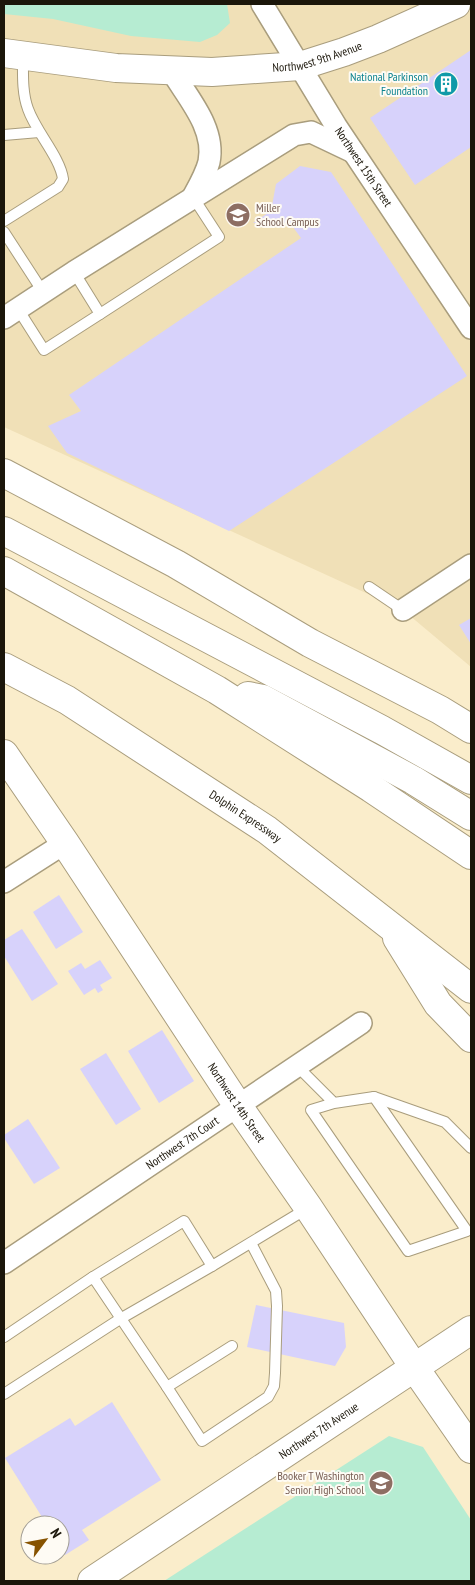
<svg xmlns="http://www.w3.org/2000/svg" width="475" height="1585" viewBox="0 0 475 1585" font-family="'PT Sans Narrow',sans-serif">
  <rect width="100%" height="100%" fill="#faedcb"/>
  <!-- built -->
  <path fill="#f0e0b7" d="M4 4H471V667L403 610 4 427Z"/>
  <!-- green -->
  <g fill="#b6ecd2">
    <path d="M4 4H227L230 23 217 35 200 42 131 36 53 19 4 14Z"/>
    <path d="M389 1436 423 1447 471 1520V1581H164Z"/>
  </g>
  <!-- building -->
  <g fill="#d7d2fb">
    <path d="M471 50V147L415 185 370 118Z"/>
    <path d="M300 166 331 172 467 376 229 531 67 453 48 426 81 411 69 395 301 238 290 223H253L271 211 276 184Z"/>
    <path d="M471 618V644L459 625Z"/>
    <path d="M59 895 83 932 56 949 33 912Z"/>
    <path d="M22 929 58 984 32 1001 4 956V940Z"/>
    <path d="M100 960 112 978 100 985 103 990 98 993 95 988 84 995 68 971 81 963 85 969Z"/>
    <path d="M162 1030 194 1081 159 1103 128 1051Z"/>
    <path d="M106 1053 141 1109 116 1125 80 1069Z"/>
    <path d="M28 1119 60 1168 34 1184 4 1138V1135Z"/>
    <path d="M256 1305 344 1323 346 1347 335 1366 247 1347Z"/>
    <path d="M112 1402 161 1480 82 1530 89 1540 65 1555 60 1547V1525H47L5 1458 70 1418 75 1426Z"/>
  </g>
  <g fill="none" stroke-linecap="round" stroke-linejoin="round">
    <defs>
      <g id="lane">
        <path d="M4 135 39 132"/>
        <path d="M4 221 58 187 63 179C60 157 36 132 28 109 22 93 23 74 23 58"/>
        <path d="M4 232 43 292"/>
        <path d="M74 272 100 314 219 237 193 197"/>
        <path d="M18 309 44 350 100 314"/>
        <path d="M369 587 403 610"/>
        <path d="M297 1066 334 1103 311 1110 408 1251 467 1231 374 1097 334 1103"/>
        <path d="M374 1097 445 1122 471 1148"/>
        <path d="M93 1277 184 1221 212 1266"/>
        <path d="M4 1337 93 1277 167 1387 232 1346"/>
        <path d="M167 1387 202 1441 268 1397 274 1386 275 1373 277 1306 276 1291 251 1243"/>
        <path d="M4 1394 120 1319 212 1266 308 1208"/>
      </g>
      <g id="street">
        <path id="s1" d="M262 4 336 126 471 328"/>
        <path d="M171 70C187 97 216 128 209 162 206 174 199 186 193 197"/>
        <path d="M4 318 74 272 294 135 311 132 353 152"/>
        <path d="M403 610 471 565"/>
        <path d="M4 882 65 843"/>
        <path id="s2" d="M4 1263 361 1023"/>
      </g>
      <g id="secondary">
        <path id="s3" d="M4 53 116 68 212 72 300 66 344 52 378 39 456 4"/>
        <path id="s4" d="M4 754 65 843 238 1106 308 1207 414 1367 471 1449"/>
      </g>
      <g id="primary">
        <path id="s5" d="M92 1581 471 1330"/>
      </g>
      <g id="highway">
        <path d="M4 473 176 564 310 643 440 710 471 729"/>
        <path d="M4 531 382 730 471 780"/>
        <path d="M4 571 217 690 371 788 471 855"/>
        <path id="s6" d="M4 667 67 700 267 830 471 989"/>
        <path d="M248 696 263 699 413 780 471 816"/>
        <path d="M397 938 438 1004 471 1038"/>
      </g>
    </defs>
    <!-- lane casing -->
    <use href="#lane" stroke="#a99d7d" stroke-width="12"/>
    <!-- street casing -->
    <use href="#street" stroke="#a99d7d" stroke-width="24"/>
    <!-- secondary casing -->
    <use href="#secondary" stroke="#a99d7d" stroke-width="30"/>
    <!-- primary casing -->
    <use href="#primary" stroke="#a99d7d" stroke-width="30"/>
    <!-- highway casing -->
    <use href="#highway" stroke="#a99d7d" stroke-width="30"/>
    <!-- lane -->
    <use href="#lane" stroke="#fff" stroke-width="10"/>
    <!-- street -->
    <use href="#street" stroke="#fff" stroke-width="21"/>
    <!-- secondary -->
    <use href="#secondary" stroke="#fff" stroke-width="28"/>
    <!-- primary -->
    <use href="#primary" stroke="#fff" stroke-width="28"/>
    <!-- highway -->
    <use href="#highway" stroke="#fff" stroke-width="28"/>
  </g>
  <!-- icons -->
  <defs>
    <symbol id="building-disc" viewBox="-11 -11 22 22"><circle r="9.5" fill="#0f9aa8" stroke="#fefbf4"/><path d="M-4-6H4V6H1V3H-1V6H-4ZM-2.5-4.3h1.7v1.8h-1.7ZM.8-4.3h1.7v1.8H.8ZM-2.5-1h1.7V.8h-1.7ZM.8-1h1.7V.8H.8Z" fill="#fff"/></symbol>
    <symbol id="university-disc" viewBox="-11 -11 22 22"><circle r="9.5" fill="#8d6e63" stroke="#fefbf4"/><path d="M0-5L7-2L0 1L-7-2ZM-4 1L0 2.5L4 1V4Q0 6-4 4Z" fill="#fff"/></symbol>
    <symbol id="school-disc" viewBox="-11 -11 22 22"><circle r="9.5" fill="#8d6e63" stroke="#fefbf4"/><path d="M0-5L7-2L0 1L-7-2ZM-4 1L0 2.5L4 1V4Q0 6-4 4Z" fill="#fff"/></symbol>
  </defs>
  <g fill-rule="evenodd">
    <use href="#building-disc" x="432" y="70" width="28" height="28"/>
    <use href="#university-disc" x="224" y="201" width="28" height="28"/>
    <use href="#school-disc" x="367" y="1469" width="28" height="28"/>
  </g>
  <g text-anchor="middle" stroke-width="4" stroke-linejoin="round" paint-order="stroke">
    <!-- street labels -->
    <g font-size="12" fill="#1b160a" stroke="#fefbf4">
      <text dy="4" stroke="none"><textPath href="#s3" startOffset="316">Northwest 9th Avenue</textPath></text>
      <text dy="4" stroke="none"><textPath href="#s1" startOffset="192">Northwest 15th Street</textPath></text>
      <text dy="4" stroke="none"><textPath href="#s6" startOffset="284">Dolphin Expressway</textPath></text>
      <text dy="4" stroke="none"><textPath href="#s4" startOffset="419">Northwest 14th Street</textPath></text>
      <text dy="4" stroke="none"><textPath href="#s2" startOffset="215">Northwest 7th Court</textPath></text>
      <text dy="4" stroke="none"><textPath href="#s5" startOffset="272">Northwest 7th Avenue</textPath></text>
    </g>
    <!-- culture labels -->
    <g font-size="12" fill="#0d838f" stroke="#fefbf4" text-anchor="end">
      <text x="428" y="81">National Parkinson<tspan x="428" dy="14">Foundation</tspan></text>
    </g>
    <!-- education labels -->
    <g font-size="12" fill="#785e54" stroke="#fefbf4" text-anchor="start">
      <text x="256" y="212">Miller<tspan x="256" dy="14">School Campus</tspan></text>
      <text x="364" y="1480" text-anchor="end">Booker T Washington<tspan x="364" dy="14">Senior High School</tspan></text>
    </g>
  </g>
  <!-- border -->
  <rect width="475" height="1585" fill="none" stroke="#1b160a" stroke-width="10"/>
  <!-- north arrow -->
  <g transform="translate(45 1540) rotate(58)"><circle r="24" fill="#fefbf4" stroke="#a39f96"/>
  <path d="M0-4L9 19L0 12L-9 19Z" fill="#875300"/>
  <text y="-8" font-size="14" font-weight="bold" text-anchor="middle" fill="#1b160a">N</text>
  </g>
</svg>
